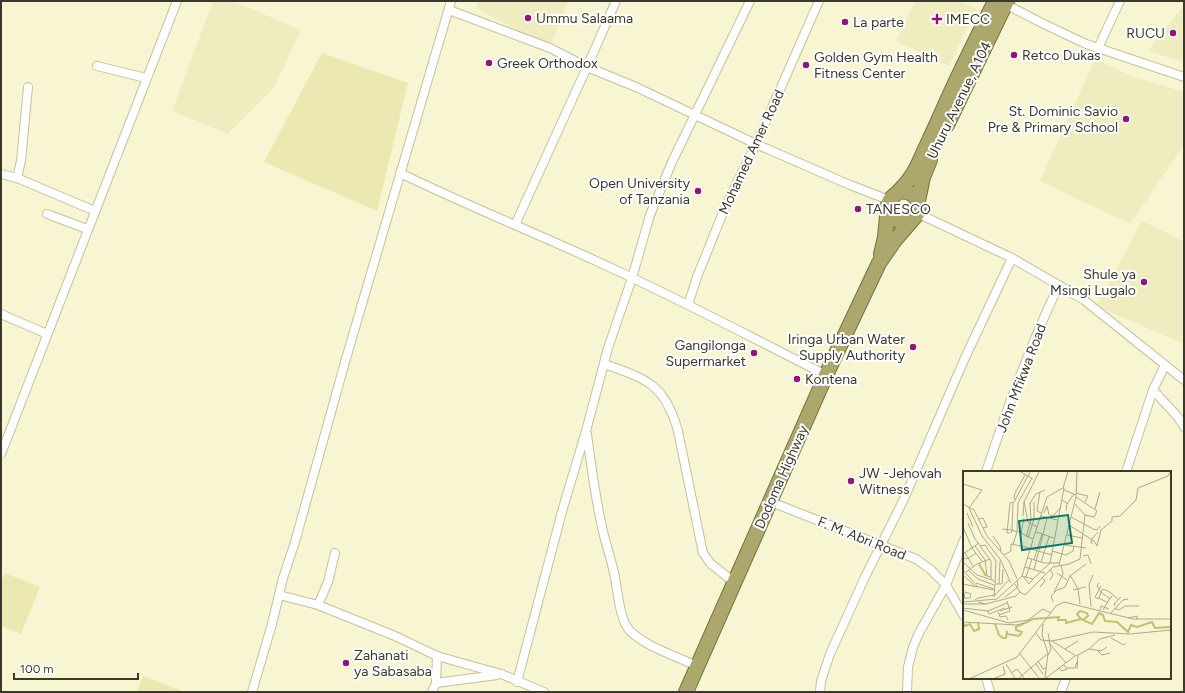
<svg xmlns="http://www.w3.org/2000/svg" width="1185" height="693" viewBox="0 0 1185 693" font-family="Figtree,sans-serif">
  <rect width="100%" height="100%" fill="#f8f6d2"/>
  <!-- built -->
  <g fill="#efedc0">
    <path d="M213 1H233L301 30 274 88 228 134 172 111Z"/>
    <path d="M478 1H568L550 48 476 8Z"/>
    <path d="M915 1H961L977 9 949 66 896 41Z"/>
    <path d="M1184 6V62L1148 51 1176 15Z"/>
    <path d="M1095 59 1131 76 1184 92V145L1130 224 1040 181Z"/>
    <path d="M1142 221 1184 241V344L1096 306Z"/>
  </g>
  <!-- grass -->
  <g fill="#ebe8b2">
    <path d="M322 53 408 83 377 211 264 162Z"/>
    <path d="M5 573 40 587 21 634 1 626V582Z"/>
    <path d="M143 676 185 692H137Z"/>
  </g>
  <g fill="none" stroke-linecap="round" stroke-linejoin="round">
    <defs>
      <g id="minor">
        <path d="M1005 4 1046 25 1086 44 1184 77"/>
        <path d="M449 10 550 48 587 67 636 87 756 144 850 185 889 200"/>
        <path d="M1098 48 1120 1"/>
        <path d="M97 66 146 78"/>
        <path d="M400 173C468 206 538 234 607 266 681 300 753 338 826 375"/>
        <path d="M1 174 17 178 95 211"/>
        <path d="M17 178 21 161 28 87"/>
        <path d="M917 213 1012 258 1084 300 1184 380"/>
        <path d="M47 214 87 229"/>
        <path d="M515 225 587 67 616 1"/>
        <path d="M688 305 697 277 724 210 756 144 819 1"/>
        <path d="M1 314 47 334"/>
        <path d="M604 364C647 379 665 384 678 431L703 553 711 564 734 582"/>
        <path d="M1153 390 1178 417 1184 427"/>
        <path d="M587 434C591 465 595 496 602 527 605 542 611 558 614 573 618 589 619 620 630 631 648 648 676 656 697 666"/>
        <path d="M1 454 177 1"/>
        <path d="M986 472C1007 408 1030 345 1059 285"/>
        <path d="M1126 472 1153 390 1165 365"/>
        <path d="M771 502 916 559 930 569 946 585 964 616"/>
        <path d="M279 595 318 605 395 636 437 656 501 674 544 692"/>
        <path d="M318 605 328 582 335 553"/>
        <path d="M986 678 990 692"/>
        <path d="M517 682 563 508 586 431 608 348 632 278 650 215 672 162 750 1"/>
        <path d="M436 683 497 675"/>
        <path d="M252 692 272 624 283 578 295 542 345 362 451 1"/>
        <path d="M432 692 436 683 437 656"/>
        <path d="M820 692 821 681 830 654 865 577 903 501 964 360 1012 258"/>
        <path d="M907 692 908 667 913 647 919 633 946 585 964 540"/>
        <path d="M1061 692 1066 678"/>
      </g>
      <g id="trunk">
        <path d="M947 125 1007 1"/>
        <path d="M898 192C920 188 926 216 908 221 898 224 887 216 888 205 889 197 895 196 899 191 905 185 910 179 914 172 919 164 922 155 926 147 934 130 942 112 950 94 964 63 980 32 995 1"/>
        <path d="M918 201 923 177 930 160"/>
        <path d="M881 254 885 237 888 206"/>
        <path d="M686 692 826 375 879 263 895 240 914 218"/>
      </g>
    </defs>
    <!-- minor casing -->
    <use href="#minor" stroke="#c3c19e" stroke-width="10"/>
    <!-- trunk casing -->
    <use href="#trunk" stroke="#76723d" stroke-width="16"/>
    <!-- minor -->
    <use href="#minor" stroke="#fff" stroke-width="8"/>
    <!-- trunk -->
    <use href="#trunk" stroke="#aca76c" stroke-width="14"/>
  </g>
  <!-- markers -->
  <g fill="#8f1877" stroke="#fff" stroke-width="1.5">
    <circle cx="528" cy="18" r="4"/>
    <path d="M935 13h4v4h4v4h-4v4h-4v-4h-4v-4h4z"/>
    <circle cx="845" cy="22" r="4"/>
    <circle cx="1173" cy="33" r="4"/>
    <circle cx="1014" cy="55" r="4"/>
    <circle cx="489" cy="63" r="4"/>
    <circle cx="806" cy="65" r="4"/>
    <circle cx="1126" cy="119" r="4"/>
    <circle cx="698" cy="191" r="4"/>
    <circle cx="858" cy="209" r="4"/>
    <circle cx="1144" cy="282" r="4"/>
    <circle cx="913" cy="347" r="4"/>
    <circle cx="754" cy="353" r="4"/>
    <circle cx="797" cy="379" r="4"/>
    <circle cx="851" cy="481" r="4"/>
    <circle cx="346" cy="663" r="4"/>
  </g>
  <g text-anchor="middle" stroke-width="4" stroke-linejoin="round" paint-order="stroke">
    <!-- poi labels -->
    <g font-size="14" fill="#3a392b" stroke="#fff" text-anchor="start">
      <text x="536" y="23">Ummu Salaama</text>
      <text x="946" y="24">IMECC</text>
      <text x="853" y="27">La parte</text>
      <text x="1165" y="38" text-anchor="end">RUCU</text>
      <text x="1022" y="60">Retco Dukas</text>
      <text x="814" y="62">Golden Gym Health<tspan x="814" dy="16">Fitness Center</tspan></text>
      <text x="497" y="68">Greek Orthodox</text>
      <text x="1118" y="116" text-anchor="end">St. Dominic Savio<tspan x="1118" dy="16">Pre &amp; Primary School</tspan></text>
      <text x="690" y="188" text-anchor="end">Open University<tspan x="690" dy="16">of Tanzania</tspan></text>
      <text x="866" y="214">TANESCO</text>
      <text x="1136" y="279" text-anchor="end">Shule ya<tspan x="1136" dy="16">Msingi Lugalo</tspan></text>
      <text x="905" y="344" text-anchor="end">Iringa Urban Water<tspan x="905" dy="16">Supply Authority</tspan></text>
      <text x="746" y="350" text-anchor="end">Gangilonga<tspan x="746" dy="16">Supermarket</tspan></text>
      <text x="805" y="384">Kontena</text>
      <text x="859" y="478">JW -Jehovah<tspan x="859" dy="16">Witness</tspan></text>
      <text x="354" y="660">Zahanati<tspan x="354" dy="16">ya Sabasaba</tspan></text>
    </g>
    <!-- street labels -->
    <g font-size="14" fill="#3a392b" stroke="#fff">
      <text transform="translate(959 100) rotate(-64)" y="5">Uhuru Avenue, A104</text>
      <text transform="translate(751 152) rotate(-65)" y="5">Mohamed Amer Road</text>
      <text transform="translate(1021 378) rotate(-69)" y="5">John Mfikwa Road</text>
      <text transform="translate(781 477) rotate(-66)" y="5">Dodoma Highway</text>
      <text transform="translate(862 538) rotate(22)" y="5">F. M. Abri Road</text>
    </g>
  </g>
  <!-- overview -->
  <g transform="translate(963 471)">
    <rect width="208" height="208" fill="#f8f6d2"/>
    <path fill="none" stroke="#c4bf75" stroke-width="2" d="M16 93 23 105M118 148 114 143 117 140 124 142 125 145 121 148M0 152 2 155 7 153 11 160 16 158 15 151M32 153 36 164 40 167H43L44 160V163L56 165 59 161 53 159V156L70 148 96 146 95 149H103V152L118 148 129 153 136 142 140 144 142 150 154 151 165 161 168 154 174 156 189 151 192 157 208 156"/>
    <path fill="none" stroke="#acaa8f" stroke-width="1" d="M58 1 70 8M69 7 55 32 54 60 70 68M0 13 19 19 6 37M101 19 113 24M77 21 74 40 78 42M113 22 125 25 122 31M113 26 134 40 131 46 122 44M53 28 51 27 52 22 62 4M99 29 104 32 103 40M61 30 65 51 74 56M50 32 49 59 54 61M0 33 11 39 24 65 46 90 54 108M104 33 111 23M6 37 19 65 37 88 48 112M132 38 137 21M4 42 10 56M81 42 84 35 86 44M87 44 90 45 97 37M60 45 61 31 76 1M78 45 94 49M108 46 130 58 134 59 137 55M16 48 20 47 24 56 20 57M5 52 12 68 28 90V107L32 112M106 54 131 70 134 75M0 56 9 77M39 58 49 59 48 62M73 61 91 67M47 62H44L47 32 51 31 67 1M58 63 61 47M104 64 119 67M30 65 37 75 38 81M63 66 68 49 67 32 73 23 82 19M65 67 71 48V31M70 68 84 26 100 17 105 1M50 73 54 61M129 73 128 69 135 61M102 74 123 77M12 75 22 89M17 75 22 74 33 90 32 112M134 75 138 59 149 50V46L157 45 173 29 175 17 205 5 207 1M9 77 19 90M68 78 89 84M89 80 103 84 110 80 111 75M2 82 10 95M0 83 16 72M41 84 48 80V73L67 77M120 85 125 84 128 93M0 87 4 88 13 82M65 87 81 92H96M22 89 24 105 28 106M71 89 79 63M0 91 14 104 29 109M78 91 86 66M96 94 113 26 114 1M62 96 82 102M0 99 15 116M5 99 15 108 31 114M71 99 84 47M3 101 14 93 27 88M94 102 104 109M0 104 12 115M107 104 115 118 117 133M59 105 70 108 87 92 101 17M59 105 70 69M60 105 66 113 70 108M63 106 69 88M87 109 90 104 87 98M13 112 31 118M136 112 134 115 138 121 136 127 145 132M0 113 31 119M36 113 37 90M0 116 2 128M77 116 82 110 79 106M95 119 102 116 107 105 123 93M110 119 123 116M57 121 62 124 90 96 106 93 117 88 122 44 112 33M91 121 100 103 98 94M149 125 147 128 138 121 140 118 145 120 155 128M31 126 32 113H39L40 98M42 126 55 116 54 109M2 127H7L8 123 2 121M136 128 132 126 138 115M12 129 15 127 32 124 46 109M0 131 34 128 59 105M15 131 23 133 53 125 57 121 52 113M90 131 88 125 95 118M0 133H22M152 135 151 133 158 126M128 136 126 113 130 104M0 137 25 140 44 132M151 137 156 139 162 135H176M0 139 46 152 65 149 80 138 88 142M24 139 26 143 42 137M137 139 138 135 146 138M140 139 147 127M37 140 49 136M35 141 37 146 43 145 45 149M148 142 160 129 165 128M36 144 47 140 44 130M165 147 174 145V149M0 151 54 154 61 152M80 153 79 164 85 182 82 207M73 162 78 169 89 170 130 161 167 163 208 159M85 162 88 179 85 184M148 167 161 174 163 172M89 170 113 185 126 178 137 168 152 164M86 172 103 192M102 178 115 170M126 178 138 180 144 176M134 179 139 184 147 182M57 183 76 207M75 190 80 198 83 197M43 193 52 207M73 193 80 203M96 197 99 200 104 198 101 194M104 197H112L114 191M114 198 115 184M48 202 54 198 61 207M8 207 54 186 93 135 101 131 170 148H208M32 207 42 203 40 195M56 207 84 183M83 207 112 185"/>
    <path fill="#0f766e" fill-opacity="0.15" stroke="#0f766e" stroke-width="2" d="M105 44 109 72 59 79 56 50Z"/>
    <rect width="208" height="208" fill="none" stroke="#3a392b" stroke-width="2"/>
  </g>
  <!-- border -->
  <rect width="1185" height="693" fill="none" stroke="#3a392b" stroke-width="4"/>
  <!-- scale -->
  <path d="M14 673v6h124v-6" fill="none" stroke="#3a392b" stroke-width="2"/>
  <text x="20" y="673" font-size="12" fill="#3a392b" stroke="#ffffff" stroke-width="3" paint-order="stroke">100 m</text>
</svg>
